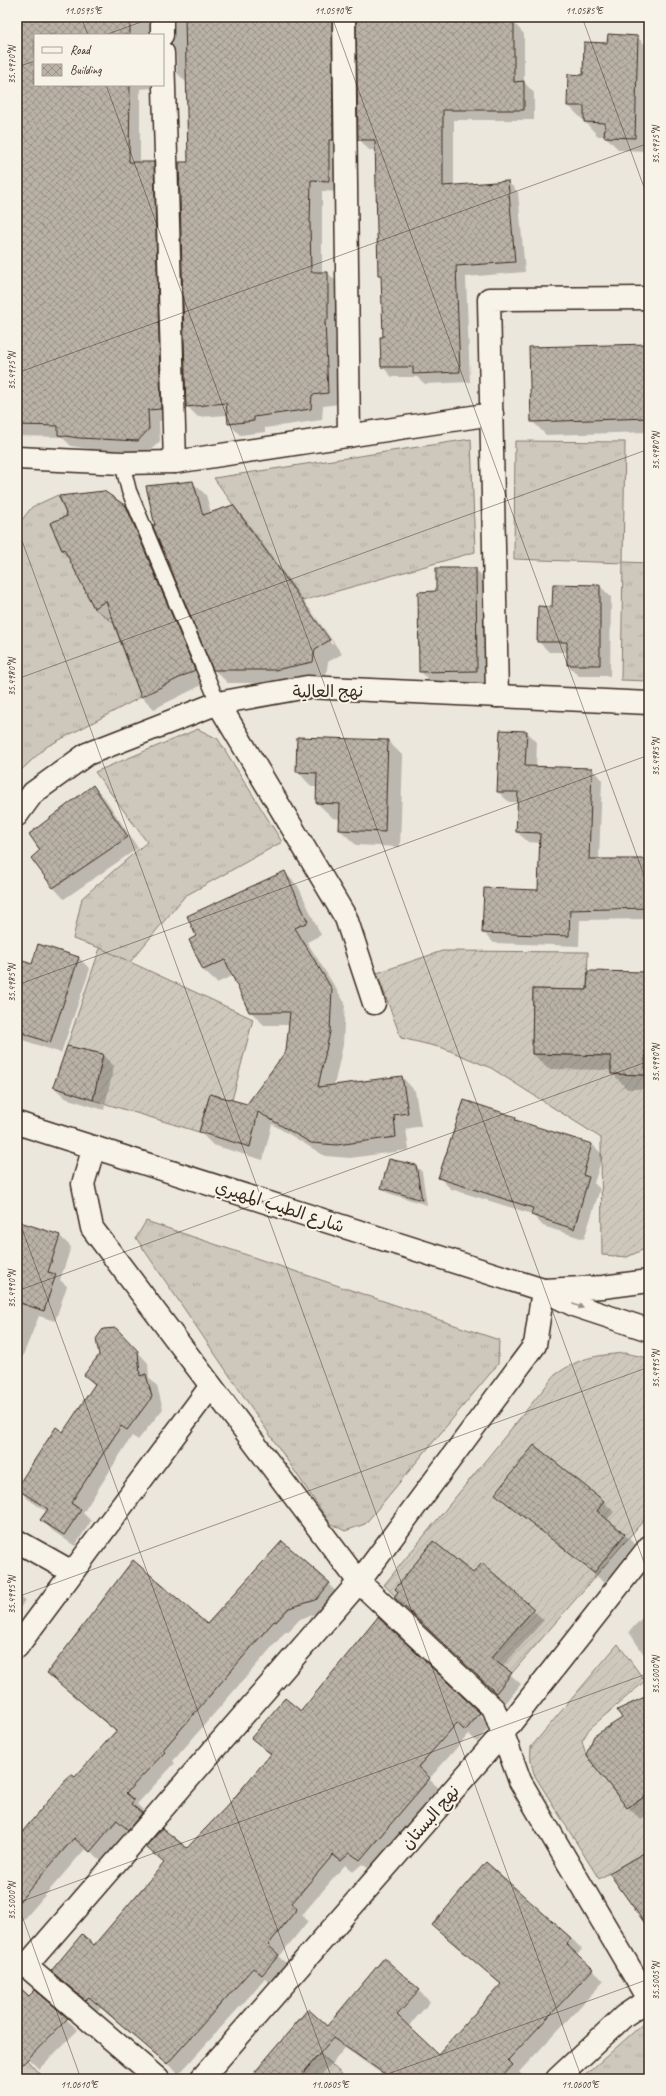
<svg xmlns="http://www.w3.org/2000/svg" width="666" height="2096" viewBox="0 0 666 2096" font-family="Caveat,'Playpen Sans Arabic',sans-serif">
  <defs>
    <pattern id="grass-tufts" width="24" height="20" patternUnits="userSpaceOnUse"><rect width="24" height="20" fill="#cec8bc"/><path d="M3 7l-1-3M5 7V3M7 7l1-3M15 17l-1-3M17 17v-4M19 17l1-3" fill="none" stroke="#b2aca1"/></pattern>
    <pattern id="garden-furrows" width="10" height="10" patternUnits="userSpaceOnUse"><rect width="10" height="10" fill="#cec8bc"/><path d="M-1 1l2-2M0 10L10 0M9 11l2-2" fill="none" stroke="#b2aca1"/></pattern>
    <pattern id="building-cross-hatch" width="8" height="8" patternUnits="userSpaceOnUse"><rect width="8" height="8" fill="#bab2a7"/><path d="M0 0l8 8M0 8l8-8" fill="none" stroke="#989187"/></pattern>
  </defs>
  <rect width="100%" height="100%" fill="#ece7dc"/>
  <filter id="ink" filterUnits="userSpaceOnUse"><feTurbulence type="fractalNoise" baseFrequency=".025" numOctaves="2"/><feDisplacementMap in="SourceGraphic" scale="8" xChannelSelector="R" yChannelSelector="G"/><feConvolveMatrix kernelMatrix="1 2 1 2 8 2 1 2 1" color-interpolation-filters="sRGB"/></filter>
  <g filter="url(#ink)">
    <!-- grass -->
    <g fill="url(#grass-tufts)" stroke="#84796d">
      <path d="M471 439 475 552 302 601 214 478Z"/>
      <path d="M515 441 625 442 623 562 649 563V681L621 680 623 563 514 559Z"/>
      <path d="M58 495 67 516 50 523 62 550 69 558 94 608 113 622 141 697 46 747 17 774V526L32 507Z"/>
      <path d="M198 729 218 739 282 842 185 896 130 962 100 948 73 939 82 898 147 842 95 772Z"/>
      <path d="M146 1221 499 1340 498 1364 365 1524 345 1531 330 1523 136 1238Z"/>
      <path d="M646 2021 649 2027V2079H581Z"/>
      <path d="M17 2049 42 2077 40 2079H17Z"/>
    </g>
    <!-- garden -->
    <g fill="url(#garden-furrows)" stroke="#84796d">
      <path d="M100 948 253 1019 232 1100 210 1094 199 1132 93 1100 103 1054 67 1046Z"/>
      <path d="M442 951 588 952 587 990 533 989 532 1054 611 1056V1074L645 1075 649 1085V1247L627 1257 602 1255 601 1138 491 1068 443 1048 401 1038 377 973Z"/>
      <path d="M624 1353 649 1358V1514L512 1673 465 1640 454 1653 384 1585 555 1375C581 1357 593 1356 624 1353Z"/>
      <path d="M618 1644 645 1681 589 1729 582 1741 586 1755 627 1807 649 1794V1850L599 1879 535 1776C531 1765 530 1758 531 1747Z"/>
      <path d="M320 2054 347 2079H298Z"/>
    </g>
    <!-- shadow -->
    <g fill="#0003" fill-rule="evenodd">
      <path d="M17 17H168L161 35H35V85H162V87L140 89V163H153L165 175 172 420 159 421 160 441 149 452 91 449 71 446 62 437 17 436Z"/>
      <path d="M175 17H351L340 192 322 191V273H328L339 285V331H335L339 404 323 406 322 420 265 428V432L240 435 229 424 228 415 198 417 187 406 189 164 187 83 177 73 176 52 172 43 175 36Z"/>
      <path d="M358 17H446V23H514L524 34V82L534 93V120H454V186L508 182 518 192 525 272 466 277 470 382 425 384 417 377H392L382 366 384 338 382 277 379 274 376 150H369L359 139Z"/>
      <path d="M637 37 649 48 648 151 619 150 605 136H598L585 122V119H582L568 105 584 76 608 44Z"/>
      <path d="M649 355V432L546 435 532 421Z"/>
      <path d="M192 482 206 495 211 513 232 506 246 520 342 654 328 662 326 675 289 683H228L214 670ZM242 519H244L333 643 332 645Z"/>
      <path d="M125 507 139 520 206 683 154 709 141 696 113 617 108 620 95 607 67 554 62 549 68 517Z"/>
      <path d="M475 569 491 584 492 686 436 687 420 671 437 592Z"/>
      <path d="M600 586 611 597 610 676H579L568 665V652H549L538 641 553 608Z"/>
      <path d="M527 732 537 742 536 767 592 769 602 780 599 860H649V919L580 920 579 946 494 943 483 932 539 891 541 843 528 842 517 832 519 802H509L498 792Z"/>
      <path d="M388 741 403 756 400 847 356 845 340 830 341 819 333 818 317 803 318 787H312L297 771Z"/>
      <path d="M93 786 104 797 138 848 64 899 54 888 41 850Z"/>
      <path d="M284 872 298 886 321 935 307 942 345 1003 343 1045 334 1086 402 1077 415 1091 421 1126 406 1129 409 1150 350 1158 325 1156 272 1124 263 1160 213 1145 200 1132 248 1106 287 1051 290 1025H264L250 1011 234 975 217 983 203 970 198 937Z"/>
      <path d="M39 945 79 958 90 969 61 1053 17 1038V976L32 965Z"/>
      <path d="M647 973 649 975V1089H627L612 1073V1070L548 1069 533 1054 588 991Z"/>
      <path d="M103 1055 114 1066 104 1110 65 1098 54 1087Z"/>
      <path d="M516 1118 521 1123 592 1144 603 1155 594 1183 600 1189 584 1239 543 1226 532 1214 451 1189 440 1178Z"/>
      <path d="M416 1166 422 1172 427 1205 388 1193 383 1187Z"/>
      <path d="M17 1222 60 1236 71 1247 60 1280 67 1286 55 1321 39 1316 17 1370Z"/>
      <path d="M127 1340 148 1363 149 1378 157 1386 163 1409 138 1440 132 1436 83 1513 91 1521 75 1546 53 1531 42 1520 47 1512 28 1499 17 1488 63 1433 95 1385 85 1374Z"/>
      <path d="M534 1447 604 1502 614 1512 607 1520 635 1544 605 1583 496 1494Z"/>
      <path d="M282 1542 340 1595 327 1610 300 1619 288 1632 286 1631 173 1761 175 1763 137 1804 144 1811 142 1814 152 1825 139 1840 128 1830 102 1862 86 1848 21 1923 17 1919V1841L116 1732 48 1673 207 1625Z"/>
      <path d="M482 1564 544 1620 502 1667 521 1684 506 1703 395 1597 399 1592 473 1574Z"/>
      <path d="M17 1592 25 1600 17 1613Z"/>
      <path d="M649 1610V1662L629 1632Z"/>
      <path d="M649 1696V1814L640 1819 628 1807 623 1719Z"/>
      <path d="M301 1712 479 1714 491 1725 477 1742 469 1734 429 1779 441 1790 372 1871 362 1864 353 1872 345 1865 320 1894 302 1915 308 1921 279 1957 290 1967 274 1986 265 1979 179 2074 101 2008 97 2011 52 1971 95 1946 229 1806 271 1755 252 1738Z"/>
      <path d="M434 1925 571 1938 582 1949 577 1955 604 1981 519 2072 524 2077 522 2079H389L345 2048 319 2079H250L327 2027 419 1991 430 2002 408 2027 438 2055 501 1985Z"/>
      <path d="M35 1991 78 2030 39 2069 17 2048 29 1998Z"/>
      <path d="M73 2075 76 2079H70Z"/>
    </g>
    <!-- building -->
    <g fill="url(#building-cross-hatch)" stroke="#3b2a1e">
      <path d="M17 17H130V35H35V85H130L129 162H154L161 409 148 410 149 429 138 441 79 438 58 435V426L17 425Z"/>
      <path d="M185 17H332L333 140H329V181L311 180 310 223 311 272H328V320H325L328 393 312 395 311 409 254 417V421L228 424 226 403 186 407 179 162H188Z"/>
      <path d="M356 17H436V22H514V82L524 81V110H443V186L508 181 515 262 456 266 460 372 413 374V367H381L380 337H383L381 275H378L375 140H358Z"/>
      <path d="M608 34 638 36 635 138 604 137 605 123 584 122V106H567L568 74 583 75 584 42 607 43Z"/>
      <path d="M649 344V418L531 422 529 347Z"/>
      <path d="M193 481 203 515 233 505 330 640 315 649 313 662 275 670H213L152 524 155 526 146 486Z"/>
      <path d="M104 491 126 506 195 670 141 697 106 601 94 608 64 549 62 550 50 523 67 516 59 496Z"/>
      <path d="M436 568H476L477 671 419 672 418 592 436 591Z"/>
      <path d="M553 584 600 585V665H567V642H537L538 606 552 607Z"/>
      <path d="M500 730 527 731 525 766 592 768 589 859H649V908L570 910 569 936 482 933 484 888 538 890 540 833 516 832 518 792H497Z"/>
      <path d="M297 737 388 740 385 832 339 830 340 804 316 803 317 773 296 772Z"/>
      <path d="M93 785 128 837 53 888 31 858 40 850 29 834Z"/>
      <path d="M285 871 308 922 295 928 332 989 330 1032 318 1087 402 1076 408 1113 394 1115 396 1137 337 1145 311 1143 258 1112 250 1147 199 1132 210 1094 247 1104 286 1051 290 1012H249L225 960 203 970 189 940 196 936 187 916Z"/>
      <path d="M38 944 79 957 50 1043 17 1031V959L32 964Z"/>
      <path d="M588 971 647 972 645 1075 611 1074V1056L532 1054 533 989 587 990Z"/>
      <path d="M67 1046 103 1054 93 1100 53 1087Z"/>
      <path d="M464 1100 516 1117 515 1120 592 1144 583 1175 589 1177 574 1229 531 1215 533 1208 438 1178Z"/>
      <path d="M389 1159 416 1165 422 1200 381 1188Z"/>
      <path d="M17 1221 60 1235 48 1272 56 1274 44 1311 17 1302Z"/>
      <path d="M116 1328 138 1351 140 1376 146 1374 152 1397 127 1430 121 1426 71 1503 81 1510 64 1535 40 1520 48 1509 17 1489V1487L56 1427 63 1432 95 1384 84 1375 99 1355 96 1339 103 1329Z"/>
      <path d="M534 1445 604 1501 597 1511 625 1534 594 1573 495 1494Z"/>
      <path d="M282 1541 330 1583 316 1600 289 1608 276 1622 274 1621 163 1750 165 1752 126 1793 134 1800 131 1804 142 1813 128 1830 117 1820 90 1852 74 1838 17 1904V1838L71 1774 75 1777 116 1731 47 1673 133 1560 207 1624Z"/>
      <path d="M433 1541 473 1573 482 1563 534 1609 491 1658 512 1673 496 1693 394 1597 398 1592 395 1589Z"/>
      <path d="M378 1617 480 1713 465 1731 457 1723 418 1767 430 1778 360 1860 350 1853 341 1861 333 1855 309 1883 292 1903 297 1909 268 1945 279 1955 262 1975 253 1968 167 2064 89 1997 85 2000 51 1971 82 1934 94 1945 164 1863 146 1847 162 1828 187 1848 228 1805 271 1754 251 1738 285 1698 301 1711Z"/>
      <path d="M649 1695V1794L627 1808 586 1755 594 1736 622 1718 617 1710Z"/>
      <path d="M649 1850V1929L609 1873Z"/>
      <path d="M486 1862 571 1938 566 1944 593 1969 508 2060 513 2065 500 2079H392L333 2038 298 2079H249L308 2009 327 2026 384 1958 420 1990 397 2015 438 2054 501 1984 432 1925Z"/>
      <path d="M17 1985 29 1996 35 1990 68 2018 17 2070Z"/>
    </g>
    <g fill="none" stroke-linecap="round" stroke-linejoin="round">
      <defs>
        <path id="service" d="M122 463 129 491 218 703"/>
        <g id="minor">
          <path d="M162 17V35"/>
          <path d="M344 17 349 436"/>
          <path d="M163 53 175 462"/>
          <path d="M17 458 122 463 175 462 492 414"/>
          <path d="M497 696 489 299 649 298"/>
          <path d="M218 703 346 918 374 1003"/>
          <path d="M17 815 33 793 87 754 218 703 307 687 649 703"/>
          <path d="M94 1147 83 1184 92 1228 359 1582 494 1709 520 1781 648 1999"/>
          <path d="M17 1541 72 1572"/>
          <path d="M17 1647 211 1386"/>
          <path d="M158 2079 26 1966 359 1582 535 1345 543 1290"/>
          <path d="M201 2079 503 1733 649 1547"/>
          <path d="M557 2079 624 2016 649 1999"/>
        </g>
        <g id="tertiary">
          <path d="M17 1123 543 1290 576 1306 649 1330"/>
          <path d="M544 1290 603 1287 649 1281"/>
        </g>
      </defs>
      <!-- service casing -->
      <use href="#service" stroke="#3b2a1e" stroke-width="17"/>
      <!-- minor casing -->
      <use href="#minor" stroke="#3b2a1e" stroke-width="25"/>
      <!-- tertiary casing -->
      <use href="#tertiary" stroke="#3b2a1e" stroke-width="25"/>
      <!-- service -->
      <use href="#service" stroke="#f7f3e8" stroke-width="14"/>
      <!-- minor -->
      <use href="#minor" stroke="#f7f3e8" stroke-width="22"/>
      <!-- tertiary -->
      <use href="#tertiary" stroke="#f7f3e8" stroke-width="22"/>
    </g>
    <!-- one-way arrows -->
    <defs><path id="oneway-solid" d="M-6-.8H1V-3.2L6.5 0L1 3.2V.8H-6Z"/></defs>
    <use fill="#998e83" href="#oneway-solid" transform="translate(578 1306) rotate(22)"/>
  </g>
  <!-- ticks -->
  <path fill="none" stroke="#3b2a1e" stroke-width="1" stroke-opacity="0.45" d="M81 17 88 35M332 17 649 889M582 17 649 201M105 35 155 17M17 67 35 61M106 85 649 1576M17 373 649 143M17 527 582 2079M17 679 649 449M17 985 649 755M17 1215 332 2079M17 1291 649 1061M17 1597 649 1367M17 1902 81 2079M17 1903 649 1673M374 2079 649 1979"/>
  <g text-anchor="middle" stroke-width="4" stroke-linejoin="round" paint-order="stroke">
    <!-- street labels -->
    <g font-size="17" fill="#3b2a1e" stroke="#f7f3e8">
      <text transform="translate(328 691) rotate(-1)" y="6">نهج العالية</text>
      <text transform="translate(280 1206) rotate(18)" y="6">شارع الطيب المهيري</text>
      <text transform="translate(430 1817) rotate(-49)" y="6">نهج البستان</text>
    </g>
  </g>
  <!-- margin -->
  <rect width="666" height="2096" fill="none" stroke="#f7f3e8" stroke-width="44"/>
  <!-- legend -->
  <rect x="34" y="34" width="130" height="52" fill="#f7f3e8" stroke="#aca397"/>
  <rect x="42" y="47" width="20" height="6" fill="#f7f3e8" stroke="#aca397"/>
  <text x="70" y="54" font-size="12" fill="#3b2a1e">Road</text>
  <rect x="42" y="64" width="20" height="12" fill="url(#building-cross-hatch)" stroke="#aca397"/>
  <text x="70" y="74" font-size="12" fill="#3b2a1e">Building</text>
  <rect x="22" y="22" width="622" height="2052" fill="none" stroke="#3b2a1e" stroke-width="1.5"/>
  <g font-size="10" text-anchor="middle" fill="#3b2a1e">
    <text x="83" y="14">11.0595°E</text>
    <text x="333" y="14">11.0590°E</text>
    <text x="584" y="14">11.0585°E</text>
    <text transform="translate(11 65) rotate(-90)" y="4">35.4970°N</text>
    <text transform="translate(655 145) rotate(-90)" y="4">35.4975°N</text>
    <text transform="translate(11 371) rotate(-90)" y="4">35.4975°N</text>
    <text transform="translate(655 451) rotate(-90)" y="4">35.4980°N</text>
    <text transform="translate(11 677) rotate(-90)" y="4">35.4980°N</text>
    <text transform="translate(655 757) rotate(-90)" y="4">35.4985°N</text>
    <text transform="translate(11 983) rotate(-90)" y="4">35.4985°N</text>
    <text transform="translate(655 1063) rotate(-90)" y="4">35.4990°N</text>
    <text transform="translate(11 1289) rotate(-90)" y="4">35.4990°N</text>
    <text transform="translate(655 1369) rotate(-90)" y="4">35.4995°N</text>
    <text transform="translate(11 1595) rotate(-90)" y="4">35.4995°N</text>
    <text transform="translate(655 1675) rotate(-90)" y="4">35.5000°N</text>
    <text transform="translate(11 1901) rotate(-90)" y="4">35.5000°N</text>
    <text transform="translate(655 1981) rotate(-90)" y="4">35.5005°N</text>
    <text x="79" y="2088">11.0610°E</text>
    <text x="330" y="2088">11.0605°E</text>
    <text x="580" y="2088">11.0600°E</text>
  </g>
</svg>
